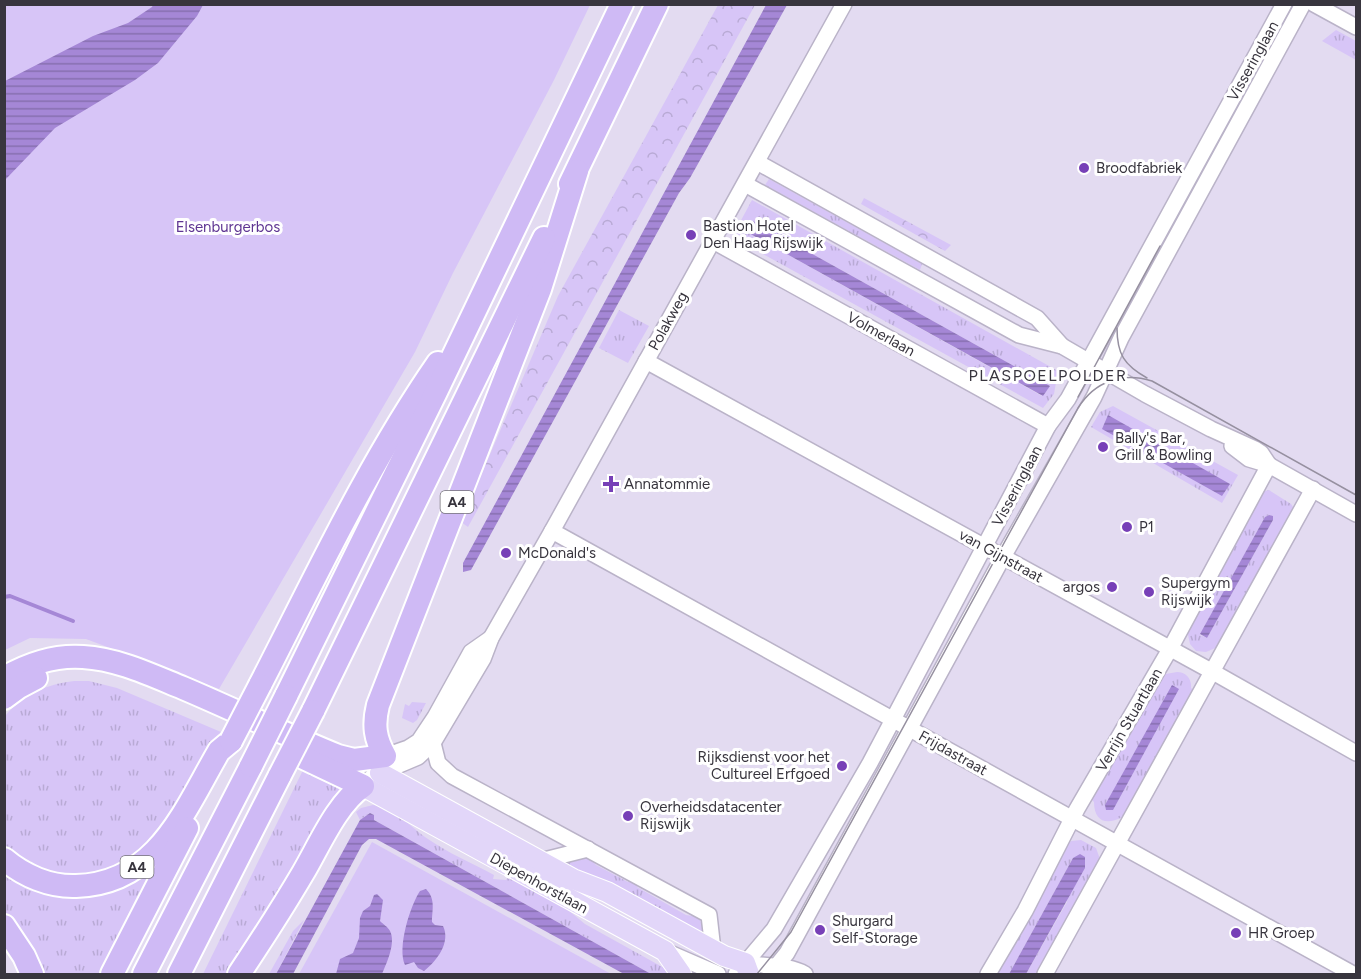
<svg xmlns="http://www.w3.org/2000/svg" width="1361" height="979" viewBox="0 0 1361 979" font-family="Figtree,sans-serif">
  <defs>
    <pattern id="grass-tufts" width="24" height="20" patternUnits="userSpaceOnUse" patternTransform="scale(1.5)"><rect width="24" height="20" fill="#d7c5f7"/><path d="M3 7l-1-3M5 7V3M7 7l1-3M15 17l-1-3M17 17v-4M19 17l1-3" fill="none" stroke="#b9aad5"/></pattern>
    <pattern id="forest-crowns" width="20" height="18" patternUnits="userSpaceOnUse" patternTransform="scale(1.5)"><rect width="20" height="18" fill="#d7c5f7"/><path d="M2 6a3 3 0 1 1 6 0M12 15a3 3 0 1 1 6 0" fill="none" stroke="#b9aad5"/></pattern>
    <pattern id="water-rules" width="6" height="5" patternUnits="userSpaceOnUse" patternTransform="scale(1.5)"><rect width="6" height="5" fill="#a587d6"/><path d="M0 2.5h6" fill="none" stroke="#876faf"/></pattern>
  </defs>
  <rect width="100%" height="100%" fill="#e3dbf1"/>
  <!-- grass -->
  <g fill="url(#grass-tufts)" fill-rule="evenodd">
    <path d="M1288 11 1298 16 1121 334 1112 329Z"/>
    <path d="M1336 30 1356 41V60L1322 41Z"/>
    <path d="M769 179 922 264 920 270 765 185Z"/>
    <path d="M752 200 1058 371 1054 394 1043 408 732 237ZM753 221 1050 386 1042 396 747 232Z"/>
    <path d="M619 310 649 326 628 363 599 348Z"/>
    <path d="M1113 406 1238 475 1222 503 1091 427 1100 412Z"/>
    <path d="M1269 490 1291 504 1295 510 1220 646 1206 652 1196 651 1190 644 1187 630 1262 492ZM1269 515 1273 520 1207 638 1200 635 1265 517Z"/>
    <path d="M1177 672C1186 672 1192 679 1191 688L1195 691 1125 818 1122 817C1106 826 1094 821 1094 802L1092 800 1160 675Z"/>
    <path d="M74 681H89L117 688 221 732 174 823 131 866 60 878 14 856 5 846V716C22 695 47 684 74 681Z"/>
    <path d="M412 702 426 703 417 720 413 723 402 718 405 704 409 706Z"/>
    <path d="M305 766 345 783 228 974H203Z"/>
    <path d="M373 805C396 808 410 827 428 839 448 853 472 863 494 875L493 879 506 880 509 875 556 900 585 924 666 969 672 974H651L374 820V815L370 813 360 820 356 812 361 808Z"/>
    <path d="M1081 840 1096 848 1100 859 1042 974H1026L1067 902 1073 858 1009 974H992L1066 847 1071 841Z"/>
    <path d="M162 855 104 974H43L29 947 5 913 4 868 44 889Z"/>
    <path d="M588 856 596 865 628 882 630 879 638 883 637 887 686 915 699 917 707 939 557 863Z"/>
    <path d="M304 920 276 974H269L293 931Z"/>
  </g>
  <!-- forest -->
  <g fill="url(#forest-crowns)">
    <path d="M718 5H755L468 527 461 522 558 296Z"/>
    <path d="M864 198 951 245 945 251 861 204Z"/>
  </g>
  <!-- green -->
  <g fill="#d7c5f7">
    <path d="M4 5H590L554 80 453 273 415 352 219 689 86 639 30 638 5 650Z"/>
    <path d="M372 842 611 974H299Z"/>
  </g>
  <!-- water -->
  <g fill="url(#water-rules)">
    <path d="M153 5H203L197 16 158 63 135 80 55 128 5 180V81L93 36 128 23 152 7Z"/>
    <path d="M766 5H787L690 178 679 193 471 570 463 572V563Z"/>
    <path d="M753 221 1050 386 1043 396 747 232Z"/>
    <path d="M1108 415 1230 484 1222 496 1102 429Z"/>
    <path d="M1269 515 1273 516V520L1207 638 1200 634 1265 517Z"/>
    <path d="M1172 685 1179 689 1113 810H1106L1105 805Z"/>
    <path d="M370 813 374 815V820L651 974H624L376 839H369L362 845 293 974H276L360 820Z"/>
    <path d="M1080 854 1085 857V868L1026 974H1009L1073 858Z"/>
    <path d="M426 889C436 899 432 910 432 922L435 925 443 926C451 942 437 961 424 971L418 968 414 962 405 965C397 948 410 906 420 891Z"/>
    <path d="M377 894 383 900 380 921C383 924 388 927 390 931 396 943 387 962 382 974H336L340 959 353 953 359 938 360 918 363 911 370 906 374 895Z"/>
  </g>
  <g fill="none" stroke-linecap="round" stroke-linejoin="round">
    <!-- stream -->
    <path stroke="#a587d6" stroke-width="4" d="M4 597 10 596 73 621"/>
    <defs>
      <g id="minor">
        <path d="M1314 4 1356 27"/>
        <path d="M757 162 1037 318 1062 346"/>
        <path d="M745 184 1019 335 1062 346 1145 394 1211 429 1255 449 1261 453 1269 465"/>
        <path d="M713 241 1048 426"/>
        <path d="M646 361 1213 672 1356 753"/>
        <path d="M1232 446 1249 459 1269 465 1356 514"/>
        <path d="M552 531 1353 974"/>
        <path d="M433 743 438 763 452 776 709 915 713 950"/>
        <path d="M385 756 408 748 419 741 435 717 471 652 491 638"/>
        <path d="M363 786 373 776 418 757 433 743 483 659 491 638 552 531 844 4"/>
        <path d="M540 861 588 849"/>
        <path d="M665 951 718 974"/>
        <path d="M745 963C766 967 787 964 805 974"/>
        <path d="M736 974 774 929 870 763 1048 426 1068 399 1284 4"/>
        <path d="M770 974 787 953 1003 557 1094 397 1121 338 1303 4"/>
        <path d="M988 974 1025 911 1077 809 1170 649 1269 465"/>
        <path d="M1045 974 1313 489"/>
      </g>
      <g id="major">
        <path d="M380 773 573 879 607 892 724 956 745 963 749 974"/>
        <path d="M363 786 665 951 681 974"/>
      </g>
      <g id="highway">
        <path d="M570 184 657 4"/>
        <path d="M4 678C28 664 55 655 83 657 118 659 151 675 183 688 235 710 286 735 338 756L354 760 385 756C375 739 373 725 378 705L540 289 577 171"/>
        <path d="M260 685C316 576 368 464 438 363"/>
        <path d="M286 696 435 394 622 4"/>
        <path d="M4 698 19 687 36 678"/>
        <path d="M313 711 544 238"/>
        <path d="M4 859C24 876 50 887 76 886 157 884 184 811 219 751L231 741"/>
        <path d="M4 926 24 956 32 974"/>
        <path d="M112 974 187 828"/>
        <path d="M144 974 251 766"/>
        <path d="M179 974 280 775"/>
        <path d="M239 974C261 941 283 907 303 873 319 846 337 803 363 786L304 758"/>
      </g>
    </defs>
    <!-- minor casing -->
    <use href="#minor" stroke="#bab3c8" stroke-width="18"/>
    <!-- major casing -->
    <use href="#major" stroke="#fff" stroke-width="22"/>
    <!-- highway casing -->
    <use href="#highway" stroke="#fff" stroke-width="26"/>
    <!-- minor -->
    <use href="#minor" stroke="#fff" stroke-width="15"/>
    <!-- major -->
    <use href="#major" stroke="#e2d6f9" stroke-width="20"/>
    <!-- highway -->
    <use href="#highway" stroke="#cfbaf5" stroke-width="22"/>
    <!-- tram -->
    <g stroke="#9690a0" stroke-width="1.5">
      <path d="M1117 328C1117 354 1124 365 1147 378"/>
      <path d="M1078 397 1160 246"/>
      <path d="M757 974 791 932 1078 408C1095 381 1122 372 1152 381L1356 495"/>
    </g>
    <defs>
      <g id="highway-bridge">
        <path d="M231 741 260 685"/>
        <path d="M251 766 286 696"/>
        <path d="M280 775 313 711"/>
      </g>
    </defs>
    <!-- highway-bridge casing -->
    <use href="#highway-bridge" stroke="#fff" stroke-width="26" stroke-linecap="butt"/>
    <!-- highway-bridge -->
    <use href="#highway-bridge" stroke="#cfbaf5" stroke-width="22"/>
  </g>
  <!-- markers -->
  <g fill="#7740b7" stroke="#fff" stroke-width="2">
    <circle cx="1084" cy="168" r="6"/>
    <circle cx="691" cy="235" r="6"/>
    <circle cx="1103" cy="447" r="6"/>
    <path d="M608 475h6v6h6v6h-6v6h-6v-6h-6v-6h6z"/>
    <circle cx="1127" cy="527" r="6"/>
    <circle cx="506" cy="553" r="6"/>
    <circle cx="1112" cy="587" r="6"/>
    <circle cx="1149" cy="592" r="6"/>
    <circle cx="842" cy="766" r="6"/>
    <circle cx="628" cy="816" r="6"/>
    <circle cx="820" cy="930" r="6"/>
    <circle cx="1236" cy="933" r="6"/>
  </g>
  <g text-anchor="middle" stroke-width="6" stroke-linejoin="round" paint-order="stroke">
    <!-- shield labels -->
    <g fill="#fff" stroke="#747278" stroke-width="1.5">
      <rect x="440.5" y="491" width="33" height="22" rx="4.5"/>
      <rect x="120.5" y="856" width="33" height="22" rx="4.5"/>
    </g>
    <g font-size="14" font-weight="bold" fill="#38353e">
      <text x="457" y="507">A4</text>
      <text x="137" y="872">A4</text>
    </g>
    <!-- street labels -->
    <g font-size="15" fill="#38353e" stroke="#fff">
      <text transform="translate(1253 61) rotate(-61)" y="5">Visseringlaan</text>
      <text transform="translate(668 321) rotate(-61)" y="5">Polakweg</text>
      <text transform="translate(881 334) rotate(29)" y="5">Volmerlaan</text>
      <text transform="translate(1017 486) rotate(-62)" y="5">Visseringlaan</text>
      <text transform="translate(1001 556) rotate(29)" y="5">van Gijnstraat</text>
      <text transform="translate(1129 720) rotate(-60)" y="5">Verrijn Stuartlaan</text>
      <text transform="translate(953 753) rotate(29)" y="5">Frijdastraat</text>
      <text transform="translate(539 883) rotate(29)" y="5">Diepenhorstlaan</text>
    </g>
    <!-- poi labels -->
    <g font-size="15" fill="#38353e" stroke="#fff" text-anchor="start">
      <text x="1096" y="173">Broodfabriek</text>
      <text x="703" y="231">Bastion Hotel<tspan x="703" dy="17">Den Haag Rijswijk</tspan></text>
      <text x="1115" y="443">Bally's Bar,<tspan x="1115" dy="17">Grill &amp; Bowling</tspan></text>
      <text x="624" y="489">Annatommie</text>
      <text x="1139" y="532">P1</text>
      <text x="518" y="558">McDonald's</text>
      <text x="1161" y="588">Supergym<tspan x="1161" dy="17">Rijswijk</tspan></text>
      <text x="1100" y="592" text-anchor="end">argos</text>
      <text x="830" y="762" text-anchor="end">Rijksdienst voor het<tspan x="830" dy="17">Cultureel Erfgoed</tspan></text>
      <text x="640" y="812">Overheidsdatacenter<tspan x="640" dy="17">Rijswijk</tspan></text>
      <text x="832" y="926">Shurgard<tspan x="832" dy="17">Self-Storage</tspan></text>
      <text x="1248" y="938">HR Groep</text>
    </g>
    <!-- park labels -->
    <g font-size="15" fill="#5f3592" stroke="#fff">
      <text x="228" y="232">Elsenburgerbos</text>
    </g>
    <!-- neighbourhood labels -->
    <g font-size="16" letter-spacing="1.5" fill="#38353e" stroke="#fff">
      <text x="1048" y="381">PLASPOELPOLDER</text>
    </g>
  </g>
  <!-- border -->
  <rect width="1361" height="979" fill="none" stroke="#38353e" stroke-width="12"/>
</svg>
